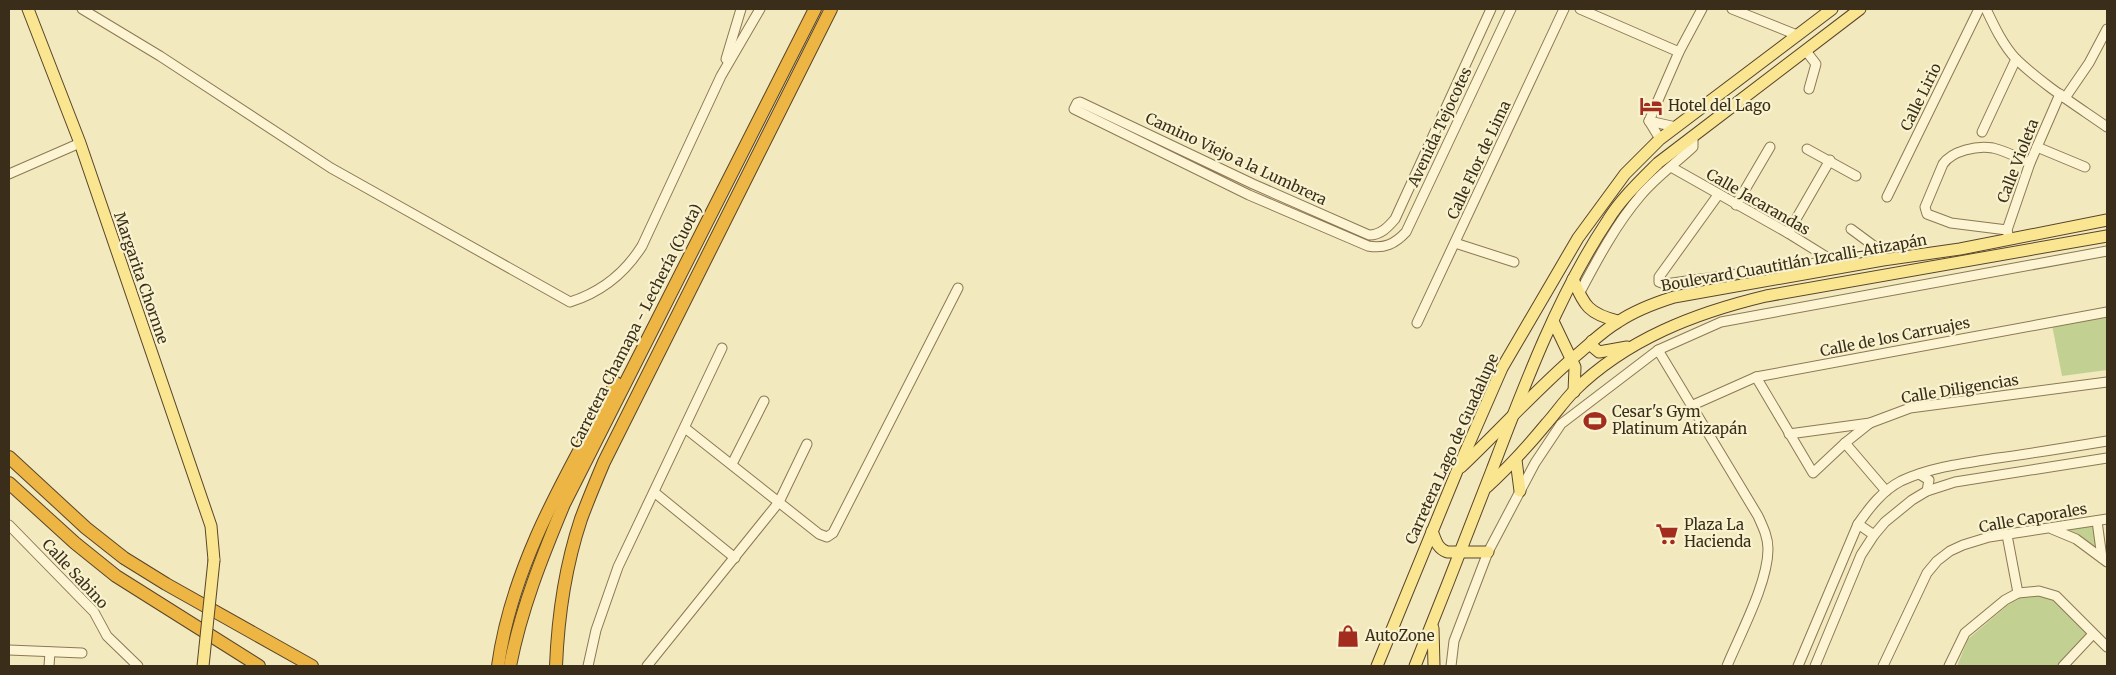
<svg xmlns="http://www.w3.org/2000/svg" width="2116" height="675" viewBox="0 0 2116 675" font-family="Merriweather,serif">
  <rect width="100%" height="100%" fill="#f2e9be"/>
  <!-- green -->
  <g fill="#c2d191">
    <path d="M2107 316V370L2062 376 2052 325Z"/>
    <path d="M2095 523 2100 553 2061 530Z"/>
    <path d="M2039 594 2055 598 2089 633 2060 666H1957L1968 639 2016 598Z"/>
  </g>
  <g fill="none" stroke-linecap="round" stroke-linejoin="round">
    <defs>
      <g id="minor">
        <path d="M82 9 160 56 331 168 570 302C602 292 625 273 642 246L721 76 760 9"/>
        <path d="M1491 9 1395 219C1388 227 1381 235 1369 235L1253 184 1080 102 1077 103 1074 109 1249 195 1368 246C1384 249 1395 244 1406 232L1511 9"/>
        <path d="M1580 9 1679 52"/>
        <path d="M1732 9 1797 35"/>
        <path d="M1986 9C1994 26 2003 45 2016 59 2043 85 2077 106 2107 127"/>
        <path d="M1806 51 1816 64 1809 89"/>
        <path d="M726 59 741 9"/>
        <path d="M2065 98 2089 63 2107 29"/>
        <path d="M1649 121 1679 52 1702 9"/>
        <path d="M1649 121 1676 127"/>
        <path d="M1649 121 1660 139"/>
        <path d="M1982 132 2016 59"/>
        <path d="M2037 147 2085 167"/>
        <path d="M1807 149 1856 176"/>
        <path d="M1671 167 1788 233 1833 261"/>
        <path d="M9 174 80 143"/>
        <path d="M1718 195 1659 277V282L1665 284 1831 261 1832 269"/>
        <path d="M1887 197 1979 9"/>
        <path d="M1736 205 1770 147"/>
        <path d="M1851 229 1878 249 1883 260"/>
        <path d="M2007 230 1951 223 1927 214 1925 207 1943 164C1952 151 1977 145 1993 148 2006 151 2019 158 2030 163"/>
        <path d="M1788 233 1830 160"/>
        <path d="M2008 234 2007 230 2030 163 2060 94"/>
        <path d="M1455 243 1514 262"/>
        <path d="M1579 294C1597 260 1616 224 1641 195 1656 177 1676 163 1693 147V140L1691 137"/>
        <path d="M1417 323 1564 9"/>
        <path d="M1658 350 1758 516C1763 527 1768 537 1768 549 1768 583 1740 634 1727 666"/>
        <path d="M1756 377 1813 473 1845 443 1870 423"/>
        <path d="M1693 405 1756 377 2107 312"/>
        <path d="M685 428 819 534 827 537 833 533 958 288"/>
        <path d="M1789 434 1870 423 1910 408 2107 382"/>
        <path d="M1845 443 1886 491"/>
        <path d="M732 464 764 401"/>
        <path d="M1919 474 1929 480 1927 491"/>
        <path d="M654 492 735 558"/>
        <path d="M2097 521 2102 558"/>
        <path d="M1858 524 1874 535"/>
        <path d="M9 525 94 612 107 636 138 666"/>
        <path d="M2052 529 2076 539 2107 562"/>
        <path d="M2007 535 2018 593"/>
        <path d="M9 650 82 653"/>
        <path d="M49 666 50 652"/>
        <path d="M588 666 596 630 618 567 722 348"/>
        <path d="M647 666 779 502 807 444"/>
        <path d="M1451 666 1454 641 1488 552 1535 463 1561 424 1658 350 1721 322 2107 251"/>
        <path d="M1798 666 1858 524C1870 507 1882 491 1901 481 1931 467 1965 463 1998 458 2034 453 2071 447 2107 441"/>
        <path d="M1815 666 1861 555 1874 535 1885 522 1912 500 1927 491 1955 482 2107 458"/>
        <path d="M1883 666 1927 573 1937 561 1950 551 1963 545 1989 537 2107 519"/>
        <path d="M1949 666 1965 633 2005 600 2018 593 2039 591 2056 596 2107 647"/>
        <path d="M2063 666 2093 634"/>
      </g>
      <g id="major">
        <path d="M28 9 80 143 211 526 214 560"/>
        <path d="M1573 279C1584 306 1589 314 1618 321"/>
        <path d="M1553 321 1575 367 1574 392"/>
        <path d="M1592 341 1593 347 1599 352 1627 347"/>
        <path d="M1516 460 1520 491"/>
        <path d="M1461 467C1499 431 1534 392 1573 358 1588 346 1602 331 1618 322 1634 311 1655 303 1674 297L1883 260 1960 249 2107 220"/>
        <path d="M1487 487C1509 467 1528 446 1547 423 1556 413 1564 401 1574 391 1627 339 1695 313 1766 296L2107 236"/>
        <path d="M1432 531C1436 541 1437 548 1447 552H1488"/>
        <path d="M1433 628 1434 666"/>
        <path d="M1377 666 1457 471 1502 368 1578 238 1625 174 1660 139 1832 9"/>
        <path d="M1415 666C1441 601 1467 535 1492 470 1524 386 1558 295 1608 220 1621 199 1640 181 1658 163L1860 9"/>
      </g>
      <g id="highway">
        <path d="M9 457 86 528 124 558 166 584 312 666"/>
        <path d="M9 483 75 543 116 576 259 666"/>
        <path d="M498 666C512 563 568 472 616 383"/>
        <path d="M510 666C521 609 542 557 564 504L815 9"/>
        <path d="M556 666C558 616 565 567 581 519 588 500 596 481 604 462L831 9"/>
      </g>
    </defs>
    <!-- minor casing -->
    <use href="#minor" stroke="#8c7954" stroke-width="11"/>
    <!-- major casing -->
    <use href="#major" stroke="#59452a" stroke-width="13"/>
    <!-- highway casing -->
    <use href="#highway" stroke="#59452a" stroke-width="14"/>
    <!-- minor -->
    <use href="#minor" stroke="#fcf4d2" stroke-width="9"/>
    <!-- major -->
    <use href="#major" stroke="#fae691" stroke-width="11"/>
    <!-- highway -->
    <use href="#highway" stroke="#ecb544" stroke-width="12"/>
    <defs>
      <path id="major-bridge" d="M203 666 214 560"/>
    </defs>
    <!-- major-bridge casing -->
    <use href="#major-bridge" stroke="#59452a" stroke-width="13" stroke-linecap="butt"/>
    <!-- major-bridge -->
    <use href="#major-bridge" stroke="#fae691" stroke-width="11"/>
  </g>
  <!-- icons -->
  <defs>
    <symbol id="hotel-bare" viewBox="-9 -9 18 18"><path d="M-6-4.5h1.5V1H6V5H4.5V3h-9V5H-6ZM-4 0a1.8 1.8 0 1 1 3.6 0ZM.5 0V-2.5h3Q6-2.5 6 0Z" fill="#a22d1e" stroke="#f9f2ce" stroke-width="2.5" paint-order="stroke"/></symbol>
    <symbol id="stadium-bare" viewBox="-9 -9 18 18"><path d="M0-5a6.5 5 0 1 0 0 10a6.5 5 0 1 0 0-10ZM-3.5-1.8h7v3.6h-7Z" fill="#a22d1e" stroke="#f9f2ce" stroke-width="2.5" paint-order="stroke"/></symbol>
    <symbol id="supermarket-bare" viewBox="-9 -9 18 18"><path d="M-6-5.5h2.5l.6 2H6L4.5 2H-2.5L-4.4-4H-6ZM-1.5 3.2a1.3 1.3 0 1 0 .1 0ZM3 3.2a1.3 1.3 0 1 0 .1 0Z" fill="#a22d1e" stroke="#f9f2ce" stroke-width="2.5" paint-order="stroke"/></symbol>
    <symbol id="shop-bare" viewBox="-9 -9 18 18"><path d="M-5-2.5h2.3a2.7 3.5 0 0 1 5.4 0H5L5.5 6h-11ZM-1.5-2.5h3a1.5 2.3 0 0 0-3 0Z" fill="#a22d1e" stroke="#f9f2ce" stroke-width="2.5" paint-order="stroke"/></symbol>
  </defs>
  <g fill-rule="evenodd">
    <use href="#hotel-bare" x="1635" y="90" width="32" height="32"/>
    <use href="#stadium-bare" x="1579" y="405" width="32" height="32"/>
    <use href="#supermarket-bare" x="1651" y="518" width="32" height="32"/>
    <use href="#shop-bare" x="1332" y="620" width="32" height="32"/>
  </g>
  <g text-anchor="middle" stroke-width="4.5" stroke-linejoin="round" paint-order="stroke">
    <!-- street labels -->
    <g font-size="15" fill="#3a2e1b" stroke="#f9f2ce">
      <text transform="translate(1921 97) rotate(-64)" y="5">Calle Lirio</text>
      <text transform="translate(1440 127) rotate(-65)" y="5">Avenida Tejocotes</text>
      <text transform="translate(1236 159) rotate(25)" y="5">Camino Viejo a la Lumbrera</text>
      <text transform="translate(1479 160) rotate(-65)" y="5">Calle Flor de Lima</text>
      <text transform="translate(2018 161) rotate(-69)" y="5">Calle Violeta</text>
      <text transform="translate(1758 202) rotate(30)" y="5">Calle Jacarandas</text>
      <text transform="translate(1794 263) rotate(-10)" y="5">Boulevard Cuautitlán Izcalli-Atizapán</text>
      <text transform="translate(141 278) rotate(71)" y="5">Margarita Chornne</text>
      <text transform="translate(636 326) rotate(-63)" y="5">Carretera Chamapa - Lechería (Cuota)</text>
      <text transform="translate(1895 337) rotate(-11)" y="5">Calle de los Carruajes</text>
      <text transform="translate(1960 389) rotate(-9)" y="5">Calle Diligencias</text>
      <text transform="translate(1452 449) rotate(-66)" y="5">Carretera Lago de Guadalupe</text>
      <text transform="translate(2033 518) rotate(-10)" y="5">Calle Caporales</text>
      <text transform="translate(75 574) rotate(47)" y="5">Calle Sabino</text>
    </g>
    <!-- poi labels -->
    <g font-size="15" fill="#3a2e1b" stroke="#f9f2ce" text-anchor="start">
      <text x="1668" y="111">Hotel del Lago</text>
      <text x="1612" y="417">Cesar's Gym<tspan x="1612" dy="17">Platinum Atizapán</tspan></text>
      <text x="1684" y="530">Plaza La<tspan x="1684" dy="17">Hacienda</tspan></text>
      <text x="1365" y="641">AutoZone</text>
    </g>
  </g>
  <!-- border -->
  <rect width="2116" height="675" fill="none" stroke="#3a2e1b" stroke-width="20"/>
</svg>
